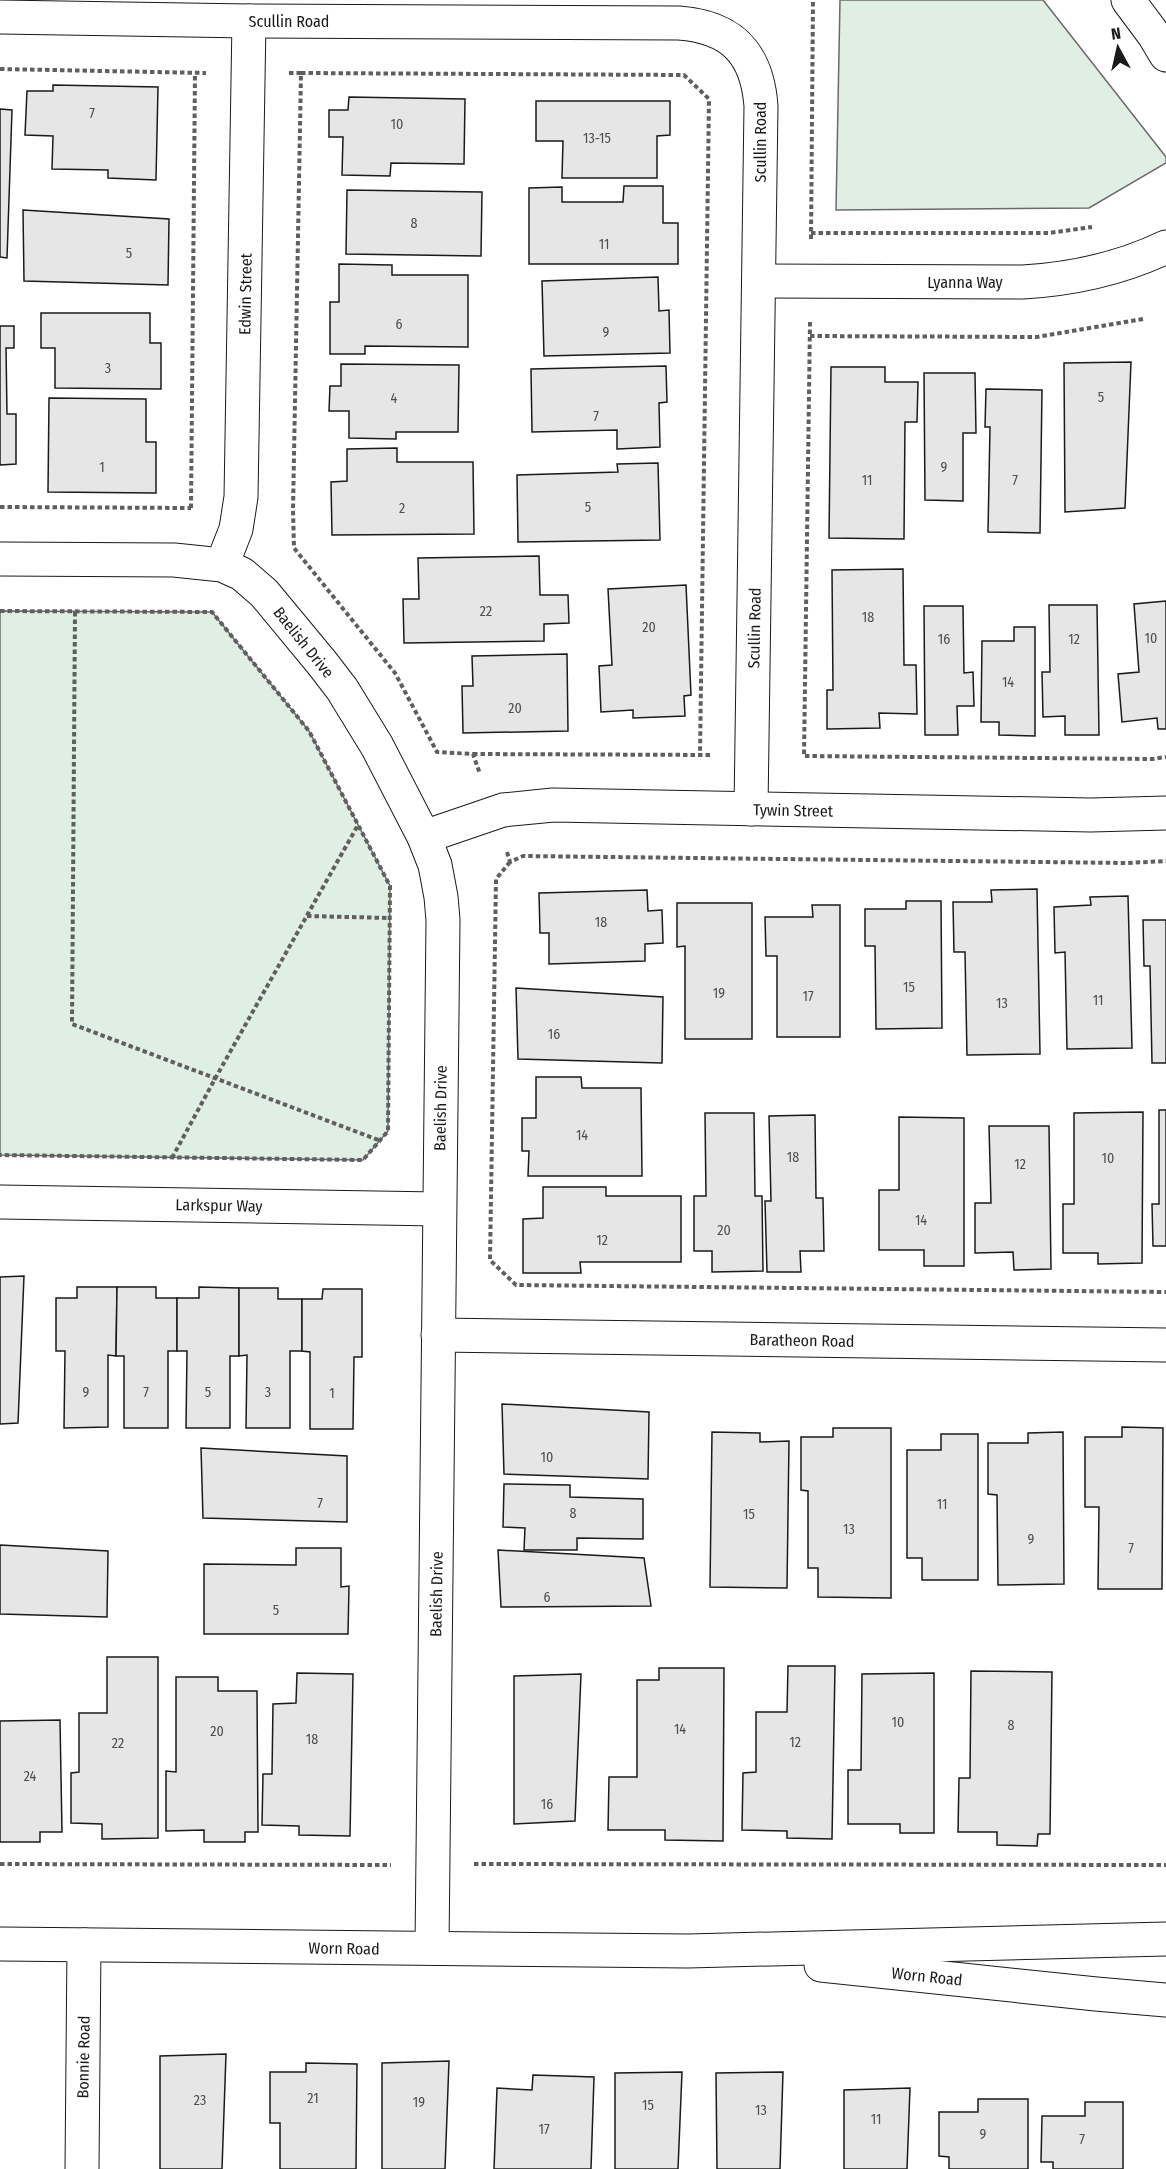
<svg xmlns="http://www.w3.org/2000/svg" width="1166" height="2169" viewBox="0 0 1166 2169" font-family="'Fira Sans Condensed',sans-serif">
  <rect width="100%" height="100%" fill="#fff"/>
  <!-- green -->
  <g fill="#e0efe3" stroke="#6a6a6a" stroke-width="1.5">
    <path d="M840 0H1043L1166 157V163L1089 208 836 210Z"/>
    <path d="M0 611 212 612 309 731 390 886 388 1131 363 1160 0 1155Z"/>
  </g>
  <!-- building -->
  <g fill="#e6e6e6" stroke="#1a1a1a" stroke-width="1.5">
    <path d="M53 85 158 87 156 180 108 178V170L52 169 53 136 25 135 27 91H53Z"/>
    <path d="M349 97 465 99 464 164 391 163 390 176 342 175 343 137H329V110H348Z"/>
    <path d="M536 101H670V135L657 136V178H562L563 141H536Z"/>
    <path d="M0 109 12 110 7 258 0 257Z"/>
    <path d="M624 186H663V223H678V264H529V188L562 187V202H623Z"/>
    <path d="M347 190 482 192 481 256 346 254Z"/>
    <path d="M23 210 169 219 168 285 24 281Z"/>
    <path d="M339 264 392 265V275H468V347L365 346V354H330V302H339Z"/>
    <path d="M658 277 659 311 669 310 670 353 544 356 542 281Z"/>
    <path d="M41 313H150V343H161V389L55 388V348H41Z"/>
    <path d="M0 326H14V348H6L7 414H16V464L0 465Z"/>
    <path d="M1131 362 1125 508 1065 512 1064 363Z"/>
    <path d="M341 364 459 365 458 432H396V439L349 438V411H329L330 386H341Z"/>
    <path d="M666 366 667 402 659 403 660 447 617 449V430L532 432 531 369Z"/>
    <path d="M831 367H885V382H918L917 422H905L904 539 829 538Z"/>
    <path d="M924 373H975L976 433H963V501L925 500Z"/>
    <path d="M986 389 1042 390 1040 533 988 532 990 427H985Z"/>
    <path d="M49 398 146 399V442H156V493L48 492Z"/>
    <path d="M397 448V462H473L474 534 332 535 331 482 347 481V449Z"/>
    <path d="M658 463 660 540 518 542 517 475 618 472 617 464Z"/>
    <path d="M539 556 540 595H568L569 623 544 624V641L404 643 403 599H419L418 558Z"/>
    <path d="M903 569 904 665H916L917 714 879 713 880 728 827 729V690H833L832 570Z"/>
    <path d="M686 585 691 695 684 696 685 716 633 718V710L601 712 599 666 612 665 608 589Z"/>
    <path d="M1166 601V729H1158L1157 718 1122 722 1118 674 1139 672 1134 604Z"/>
    <path d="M1049 605H1097L1099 735H1065V716L1043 717 1042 672H1050Z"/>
    <path d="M924 606H963L964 673 973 672 974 706H957L958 735H925Z"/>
    <path d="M1014 627H1035V736L999 735V722H981L982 641H1014Z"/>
    <path d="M567 654 568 731 463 733 462 686H473L472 656Z"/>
    <path d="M1037 889 1040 1054 967 1055 965 952H954L953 902H992L991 890Z"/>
    <path d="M647 890 648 911 662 910 663 943 645 944V961L549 964V933H540L539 893Z"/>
    <path d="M1128 896 1132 1048 1067 1049 1065 952 1055 953 1054 907 1091 905 1090 897Z"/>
    <path d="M906 901H941L942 1028 876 1029 875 946H865V909H906Z"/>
    <path d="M677 903H752V1039H685V946L677 947Z"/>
    <path d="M812 905H840V1037H777V956H766L765 917H813Z"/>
    <path d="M1143 920H1166V1063H1152L1150 966H1144Z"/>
    <path d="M516 988 663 997 662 1063 518 1059Z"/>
    <path d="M536 1077H581L582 1088H641L642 1176H528L529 1151H522V1118H536Z"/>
    <path d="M1159 1110H1166V1246H1153L1152 1204H1159Z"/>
    <path d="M1143 1112 1142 1263 1098 1264V1253H1063V1204H1074V1113Z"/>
    <path d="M705 1113H754L755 1196H762L763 1271 712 1272V1251H694V1196H706Z"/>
    <path d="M815 1115 816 1198H823L824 1251H800L801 1272H767L765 1201H771L769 1116Z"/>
    <path d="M899 1117 964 1118V1266H924V1250H879V1190H899Z"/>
    <path d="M989 1126H1049L1051 1269 1014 1270 1013 1252 975 1253V1203H991Z"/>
    <path d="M543 1187H606V1196H681V1262H580L581 1273H523V1219L543 1218Z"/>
    <path d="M24 1276 18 1423 0 1424V1277Z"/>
    <path d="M77 1287H117L116 1356 108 1355V1427L64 1428 65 1351H56V1298H77Z"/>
    <path d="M117 1287H156V1298H177V1351H168V1428H124V1356H116Z"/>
    <path d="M199 1287 239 1288V1356H230V1428H186L187 1351H177V1298H199Z"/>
    <path d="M239 1288H278V1299H302V1351H290V1428H246L247 1355 239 1356Z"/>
    <path d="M323 1289H362V1357H354L353 1429H310V1352L302 1351V1299H322Z"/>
    <path d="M502 1404 649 1412 648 1479 504 1474Z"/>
    <path d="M1122 1427 1163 1428 1162 1589H1098L1099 1507H1085V1437H1122Z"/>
    <path d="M833 1428H891V1598L818 1597V1568H808V1491L801 1490V1437H833Z"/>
    <path d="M712 1432 760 1433V1442L789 1441 787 1588 710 1587Z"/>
    <path d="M1063 1432 1064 1584 998 1585 997 1495 988 1494V1443H1028V1433Z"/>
    <path d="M941 1434H978V1580H922V1558H907V1450H941Z"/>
    <path d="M201 1448 347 1456V1522L203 1518Z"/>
    <path d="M504 1484 570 1485V1497L643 1499V1539L577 1538V1550H524L525 1528 503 1527Z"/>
    <path d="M0 1545 108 1551 107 1617 0 1614Z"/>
    <path d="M296 1548H341V1587L349 1586 348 1634H204V1564L296 1565Z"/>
    <path d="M498 1550 644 1558 651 1606 501 1607Z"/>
    <path d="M107 1657H158V1838L102 1839V1824L71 1823V1773L79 1772V1713H107Z"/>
    <path d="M788 1666H835L832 1839 787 1838V1831L742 1830 743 1773 756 1772V1712H787Z"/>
    <path d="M659 1668H724L723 1841 665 1840V1830H608L609 1777H637V1680H659Z"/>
    <path d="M971 1671 1052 1672 1050 1834H1038L1037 1846 997 1845V1832H958L959 1778H970Z"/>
    <path d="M297 1673 353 1674 350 1836 299 1835V1826L262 1825 263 1774H272L273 1704 296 1703Z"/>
    <path d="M934 1673V1833H900V1824H848V1770H861L862 1674Z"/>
    <path d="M581 1674 575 1821 514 1824V1676Z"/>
    <path d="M176 1677H218V1691H257L258 1832H245V1842H204V1830L166 1831V1771L176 1772Z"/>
    <path d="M60 1720 62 1832H40V1842H0V1721Z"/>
    <path d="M226 2054 222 2169H160V2056Z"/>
    <path d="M449 2061 445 2169H382V2063Z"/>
    <path d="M306 2063 357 2064 356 2169H280V2123H270V2072H306Z"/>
    <path d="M682 2072 678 2169H615V2073Z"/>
    <path d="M783 2072 780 2169H717L716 2073Z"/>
    <path d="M533 2075 594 2077 591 2169H494L497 2088 532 2090Z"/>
    <path d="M910 2088 907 2169H844V2090Z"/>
    <path d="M978 2099H1028V2169H949V2157L939 2156V2112H978Z"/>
    <path d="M1085 2102H1123V2169H1053V2162H1041L1042 2116H1085Z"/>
  </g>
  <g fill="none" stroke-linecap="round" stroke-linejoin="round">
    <defs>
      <g id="street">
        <path d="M0 17 249 21 679 23C732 27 757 53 761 106L751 809"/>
        <path d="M759 281 1023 282C1074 279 1120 269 1166 247"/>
        <path d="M0 559 174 560 222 565 242 574 264 593 322 663 342 689 377 746 424 837 435 865 441 897 443 920 432 1948"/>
        <path d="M222 565 236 529 241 497 249 21"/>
        <path d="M424 837 503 810 553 805 1091 815 1166 813"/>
        <path d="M0 1202 438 1209"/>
        <path d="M438 1335 1166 1345"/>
        <path d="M82 2169 84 1945"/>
      </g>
      <g id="secondary">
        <path d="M1128 0 1154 35 1166 55"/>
        <path d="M0 1944 688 1951 1166 1939"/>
        <path d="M821 1965 1096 1994 1166 2000"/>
      </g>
    </defs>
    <!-- street casing -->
    <use href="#street" stroke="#1a1a1a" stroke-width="35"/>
    <!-- secondary casing -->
    <use href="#secondary" stroke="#1a1a1a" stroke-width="35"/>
    <!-- path -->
    <g stroke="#5f5f5f" stroke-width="4" stroke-dasharray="4.5 3" stroke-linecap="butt">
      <path d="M0 69 206 73"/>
      <path d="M289 73H301L293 510 294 548 395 673 437 752 473 754 480 774"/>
      <path d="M301 73 684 75 709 99 700 755"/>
      <path d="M811 233H1049L1092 227"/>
      <path d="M811 239 813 0"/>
      <path d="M810 322 804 756 1152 759 1166 757"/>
      <path d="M810 336 1037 337 1143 319"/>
      <path d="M0 507 191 508"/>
      <path d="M191 508 195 73"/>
      <path d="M0 611 212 612 309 731 390 886 388 1131 363 1160 0 1155"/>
      <path d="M75 612 72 1024 381 1141"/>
      <path d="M473 754 710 755"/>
      <path d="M507 852 510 862 523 856 1127 863 1166 861"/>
      <path d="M510 862 496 879 490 1260 516 1285 1166 1292"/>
      <path d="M307 916 390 918"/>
      <path d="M172 1158 216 1077 358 825"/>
      <path d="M0 1864 391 1865"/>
      <path d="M474 1864 1166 1865"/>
    </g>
    <!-- street -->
    <use href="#street" stroke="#fff" stroke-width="33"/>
    <!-- secondary -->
    <use href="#secondary" stroke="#fff" stroke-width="33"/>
  </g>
  <g text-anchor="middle" stroke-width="4.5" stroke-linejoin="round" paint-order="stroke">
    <!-- number labels -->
    <g font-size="14" fill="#4d4d4d">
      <text x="92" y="118">7</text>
      <text x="397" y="129">10</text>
      <text x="597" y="143">13-15</text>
      <text x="414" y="228">8</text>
      <text x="604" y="249">11</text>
      <text x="129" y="258">5</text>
      <text x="399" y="329">6</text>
      <text x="606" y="337">9</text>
      <text x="108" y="373">3</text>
      <text x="1101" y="402">5</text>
      <text x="394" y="403">4</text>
      <text x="596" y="421">7</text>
      <text x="102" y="472">1</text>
      <text x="944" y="472">9</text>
      <text x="867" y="485">11</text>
      <text x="1015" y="485">7</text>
      <text x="588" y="512">5</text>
      <text x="402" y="513">2</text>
      <text x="486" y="616">22</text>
      <text x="868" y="622">18</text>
      <text x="649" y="632">20</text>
      <text x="1151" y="643">10</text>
      <text x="944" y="644">16</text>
      <text x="1074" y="644">12</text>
      <text x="1008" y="687">14</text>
      <text x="515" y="713">20</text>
      <text x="601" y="927">18</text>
      <text x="909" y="992">15</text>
      <text x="719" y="998">19</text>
      <text x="808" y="1001">17</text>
      <text x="1098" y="1005">11</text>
      <text x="1002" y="1008">13</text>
      <text x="554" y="1039">16</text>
      <text x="582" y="1140">14</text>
      <text x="793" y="1162">18</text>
      <text x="1108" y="1163">10</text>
      <text x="1020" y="1169">12</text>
      <text x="921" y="1225">14</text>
      <text x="724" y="1235">20</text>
      <text x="602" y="1245">12</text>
      <text x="86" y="1397">9</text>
      <text x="146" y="1397">7</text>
      <text x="208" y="1397">5</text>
      <text x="268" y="1397">3</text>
      <text x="332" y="1398">1</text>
      <text x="547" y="1462">10</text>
      <text x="320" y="1508">7</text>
      <text x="942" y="1509">11</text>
      <text x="573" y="1518">8</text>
      <text x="749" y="1519">15</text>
      <text x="849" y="1534">13</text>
      <text x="1031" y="1544">9</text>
      <text x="1131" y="1553">7</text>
      <text x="547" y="1602">6</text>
      <text x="276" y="1615">5</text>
      <text x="898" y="1727">10</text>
      <text x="1011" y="1730">8</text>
      <text x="680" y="1734">14</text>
      <text x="217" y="1736">20</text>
      <text x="312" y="1744">18</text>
      <text x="795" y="1747">12</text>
      <text x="118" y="1748">22</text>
      <text x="30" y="1781">24</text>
      <text x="547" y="1809">16</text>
      <text x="313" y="2103">21</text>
      <text x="200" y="2105">23</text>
      <text x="419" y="2107">19</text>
      <text x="648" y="2110">15</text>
      <text x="761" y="2115">13</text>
      <text x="876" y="2124">11</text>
      <text x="544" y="2134">17</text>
      <text x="983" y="2139">9</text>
      <text x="1082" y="2144">7</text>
    </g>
    <!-- street labels -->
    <g font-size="16" fill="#1a1a1a" stroke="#fff">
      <text x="289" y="27">Scullin Road</text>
      <text transform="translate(760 142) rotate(-90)" y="6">Scullin Road</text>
      <text x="965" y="288">Lyanna Way</text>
      <text transform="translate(245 294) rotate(-89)" y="6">Edwin Street</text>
      <text transform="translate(754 628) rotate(-89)" y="6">Scullin Road</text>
      <text transform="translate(304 642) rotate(51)" y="6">Baelish Drive</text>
      <text transform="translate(793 810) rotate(1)" y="6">Tywin Street</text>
      <text transform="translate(440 1108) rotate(-89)" y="6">Baelish Drive</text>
      <text transform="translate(219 1205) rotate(1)" y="6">Larkspur Way</text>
      <text transform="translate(802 1340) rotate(1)" y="6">Baratheon Road</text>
      <text transform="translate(436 1594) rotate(-89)" y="6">Baelish Drive</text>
      <text transform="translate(344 1948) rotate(1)" y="6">Worn Road</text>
      <text transform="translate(927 1976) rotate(6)" y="6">Worn Road</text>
      <text transform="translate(83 2057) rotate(-89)" y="6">Bonnie Road</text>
    </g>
  </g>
  <!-- north arrow -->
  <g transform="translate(1118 48) rotate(352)" stroke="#ffffff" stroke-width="4.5" paint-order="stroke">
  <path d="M0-4.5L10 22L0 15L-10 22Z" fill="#1a1a1a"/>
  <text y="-9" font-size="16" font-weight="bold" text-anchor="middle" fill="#1a1a1a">N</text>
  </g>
</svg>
